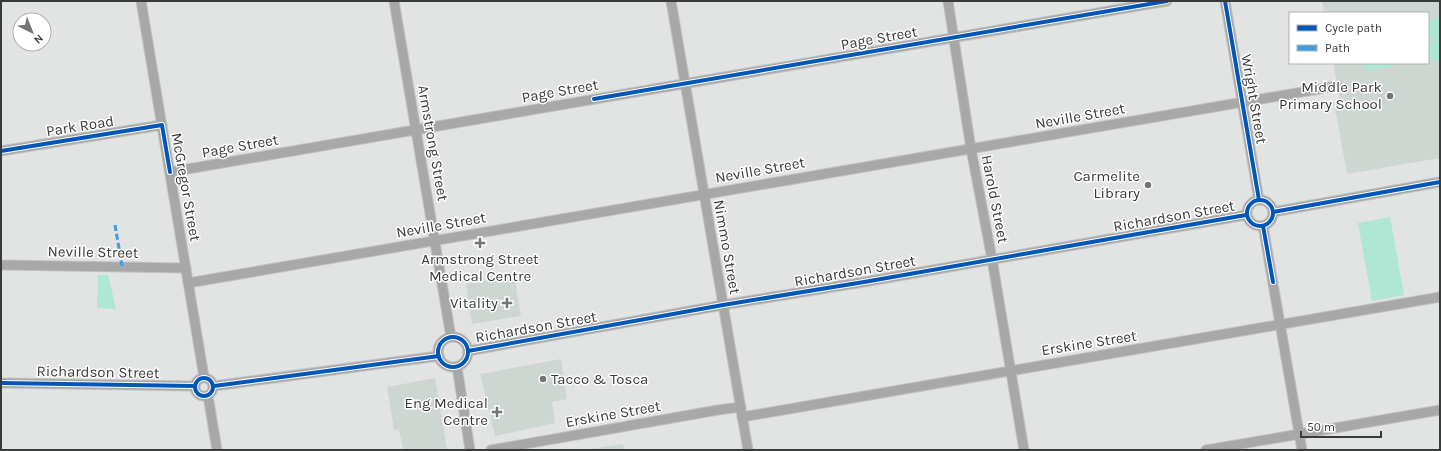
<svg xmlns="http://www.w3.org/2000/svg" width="1441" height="451" viewBox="0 0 1441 451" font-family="Karla,sans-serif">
  <rect width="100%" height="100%" fill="#e1e4e2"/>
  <!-- built -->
  <g fill="#ced6d2">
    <path d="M1322 1H1440V158L1347 174 1335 108 1341 107 1333 63H1428V13H1324Z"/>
    <path d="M514 275 521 316 472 324 466 284Z"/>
    <path d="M561 359 567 399 552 402 555 423 495 436 480 374Z"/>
    <path d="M435 378 447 450H403L399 429 394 430 387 387Z"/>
    <path d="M623 444 624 450H584Z"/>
  </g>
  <!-- green -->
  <g fill="#aee7d3">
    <path d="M1440 17V37L1428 40V19Z"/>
    <path d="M1440 39V60L1428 62V42Z"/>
    <path d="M1360 63H1404L1369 71Z"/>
    <path d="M1390 217 1404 295 1372 301 1358 223Z"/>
    <path d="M98 275H108L116 309 97 308Z"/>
  </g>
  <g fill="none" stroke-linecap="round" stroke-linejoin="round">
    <defs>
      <g id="minor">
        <path d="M141 1 204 377"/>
        <path d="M394 1 451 337"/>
        <path d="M671 1 748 450"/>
        <path d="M948 1 971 149 992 259 1024 450"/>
        <path d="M1225 1 1259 200"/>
        <path d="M1 151 162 125"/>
        <path d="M170 172 1167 1"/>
        <circle cx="1260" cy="213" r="13"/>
        <path d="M1273 212 1440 182"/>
        <path d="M1263 226 1302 450"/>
        <path d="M1 265 186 268"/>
        <path d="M188 283 1337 86"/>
        <circle cx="453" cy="352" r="15"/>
        <path d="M468 351 723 305 864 282 1246 215"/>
        <path d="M457 367 470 450"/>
        <circle cx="204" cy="387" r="9"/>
        <path d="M1 383 195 386"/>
        <path d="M214 386 439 356"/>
        <path d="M208 396 217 450"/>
        <path d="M742 417 1440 297"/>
        <path d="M491 450 718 410 741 407"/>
        <path d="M1206 450 1440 410"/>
      </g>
    </defs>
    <!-- minor casing -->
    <use href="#minor" stroke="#c0c1c0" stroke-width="11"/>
    <!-- minor -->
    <use href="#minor" stroke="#a8a8a8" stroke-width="9"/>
    <!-- quiet -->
    <path stroke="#3e9ee2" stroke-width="3" stroke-dasharray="6 3" stroke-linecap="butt" d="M115 225 122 266"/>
    <defs>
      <g id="cycleway">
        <path d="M1225 1 1259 200"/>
        <path d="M594 99 1167 1"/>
        <path d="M1 151 162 125 170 172"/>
        <circle cx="1260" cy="213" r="13"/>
        <path d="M1273 212 1440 182"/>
        <path d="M1263 226 1273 282"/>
        <circle cx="453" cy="352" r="15"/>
        <path d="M468 351 723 305 864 282 1246 215"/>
        <circle cx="204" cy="387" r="9"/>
        <path d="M1 383 195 386"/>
        <path d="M214 386 439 356"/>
      </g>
    </defs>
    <!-- cycleway casing -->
    <use href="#cycleway" stroke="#fff" stroke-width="6"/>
    <!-- cycleway -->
    <use href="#cycleway" stroke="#0057b8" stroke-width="4"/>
  </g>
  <!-- markers -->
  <g fill="#747675" stroke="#fff" stroke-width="1.5">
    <circle cx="1390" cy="96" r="4"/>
    <circle cx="1148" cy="185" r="4"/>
    <path d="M478 237h4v4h4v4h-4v4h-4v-4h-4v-4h4z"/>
    <path d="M505 297h4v4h4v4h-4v4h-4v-4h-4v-4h4z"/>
    <circle cx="543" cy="379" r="4"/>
    <path d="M495 406h4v4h4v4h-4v4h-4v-4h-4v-4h4z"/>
  </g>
  <g text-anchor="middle" stroke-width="3" stroke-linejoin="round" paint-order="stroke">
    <!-- street labels -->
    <g font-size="15" fill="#393b3a" stroke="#fff">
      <text transform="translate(879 38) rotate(-10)" y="5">Page Street</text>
      <text transform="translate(560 91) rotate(-10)" y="5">Page Street</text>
      <text transform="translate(1254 99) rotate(80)" y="5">Wright Street</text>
      <text transform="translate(1080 116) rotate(-10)" y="5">Neville Street</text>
      <text transform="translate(80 126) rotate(-9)" y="5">Park Road</text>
      <text transform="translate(433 143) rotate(80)" y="5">Armstrong Street</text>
      <text transform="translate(240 146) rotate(-10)" y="5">Page Street</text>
      <text transform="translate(760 170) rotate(-10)" y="5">Neville Street</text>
      <text transform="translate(186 187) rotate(80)" y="5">McGregor Street</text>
      <text transform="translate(995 199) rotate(79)" y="5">Harold Street</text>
      <text transform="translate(1174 216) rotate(-10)" y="5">Richardson Street</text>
      <text transform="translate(441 225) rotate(-10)" y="5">Neville Street</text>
      <text transform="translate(727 247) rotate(80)" y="5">Nimmo Street</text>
      <text transform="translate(93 252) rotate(1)" y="5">Neville Street</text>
      <text transform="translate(855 271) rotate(-10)" y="5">Richardson Street</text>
      <text transform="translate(536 327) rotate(-10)" y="5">Richardson Street</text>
      <text transform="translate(1089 343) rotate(-9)" y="5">Erskine Street</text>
      <text transform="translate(98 372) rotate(1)" y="5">Richardson Street</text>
      <text transform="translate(613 414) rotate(-10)" y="5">Erskine Street</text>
    </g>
    <!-- poi labels -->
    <g font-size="15" fill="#393b3a" stroke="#fff" text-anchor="end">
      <text x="1382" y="92">Middle Park<tspan x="1382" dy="17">Primary School</tspan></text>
      <text x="1140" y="181">Carmelite<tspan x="1140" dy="17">Library</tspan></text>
      <text x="480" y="264" text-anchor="middle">Armstrong Street<tspan x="480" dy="17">Medical Centre</tspan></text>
      <text x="498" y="308">Vitality</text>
      <text x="551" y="384" text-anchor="start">Tacco &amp; Tosca</text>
      <text x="488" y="408">Eng Medical<tspan x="488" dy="17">Centre</tspan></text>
    </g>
  </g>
  <!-- border -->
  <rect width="1441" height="451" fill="none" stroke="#393b3a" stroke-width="4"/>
  <!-- legend -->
  <rect x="1289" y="12" width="140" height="52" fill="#ffffff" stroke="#b0b1b0"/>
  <rect x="1297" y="25" width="20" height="6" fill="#0057b8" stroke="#b0b1b0"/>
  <text x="1325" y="32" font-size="12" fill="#393b3a">Cycle path</text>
  <rect x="1297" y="45" width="20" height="6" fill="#3e9ee2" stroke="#b0b1b0"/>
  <text x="1325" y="52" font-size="12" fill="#393b3a">Path</text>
  <!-- north arrow -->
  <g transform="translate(32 32) rotate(137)"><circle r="19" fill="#ffffff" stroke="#b0b1b0"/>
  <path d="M0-3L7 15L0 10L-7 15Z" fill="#747675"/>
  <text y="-6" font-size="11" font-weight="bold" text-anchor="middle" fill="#393b3a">N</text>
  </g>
  <!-- scale -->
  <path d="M1301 431v6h80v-6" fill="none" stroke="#393b3a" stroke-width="2"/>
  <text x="1307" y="431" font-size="12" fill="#393b3a" stroke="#ffffff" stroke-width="3" paint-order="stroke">50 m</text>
</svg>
